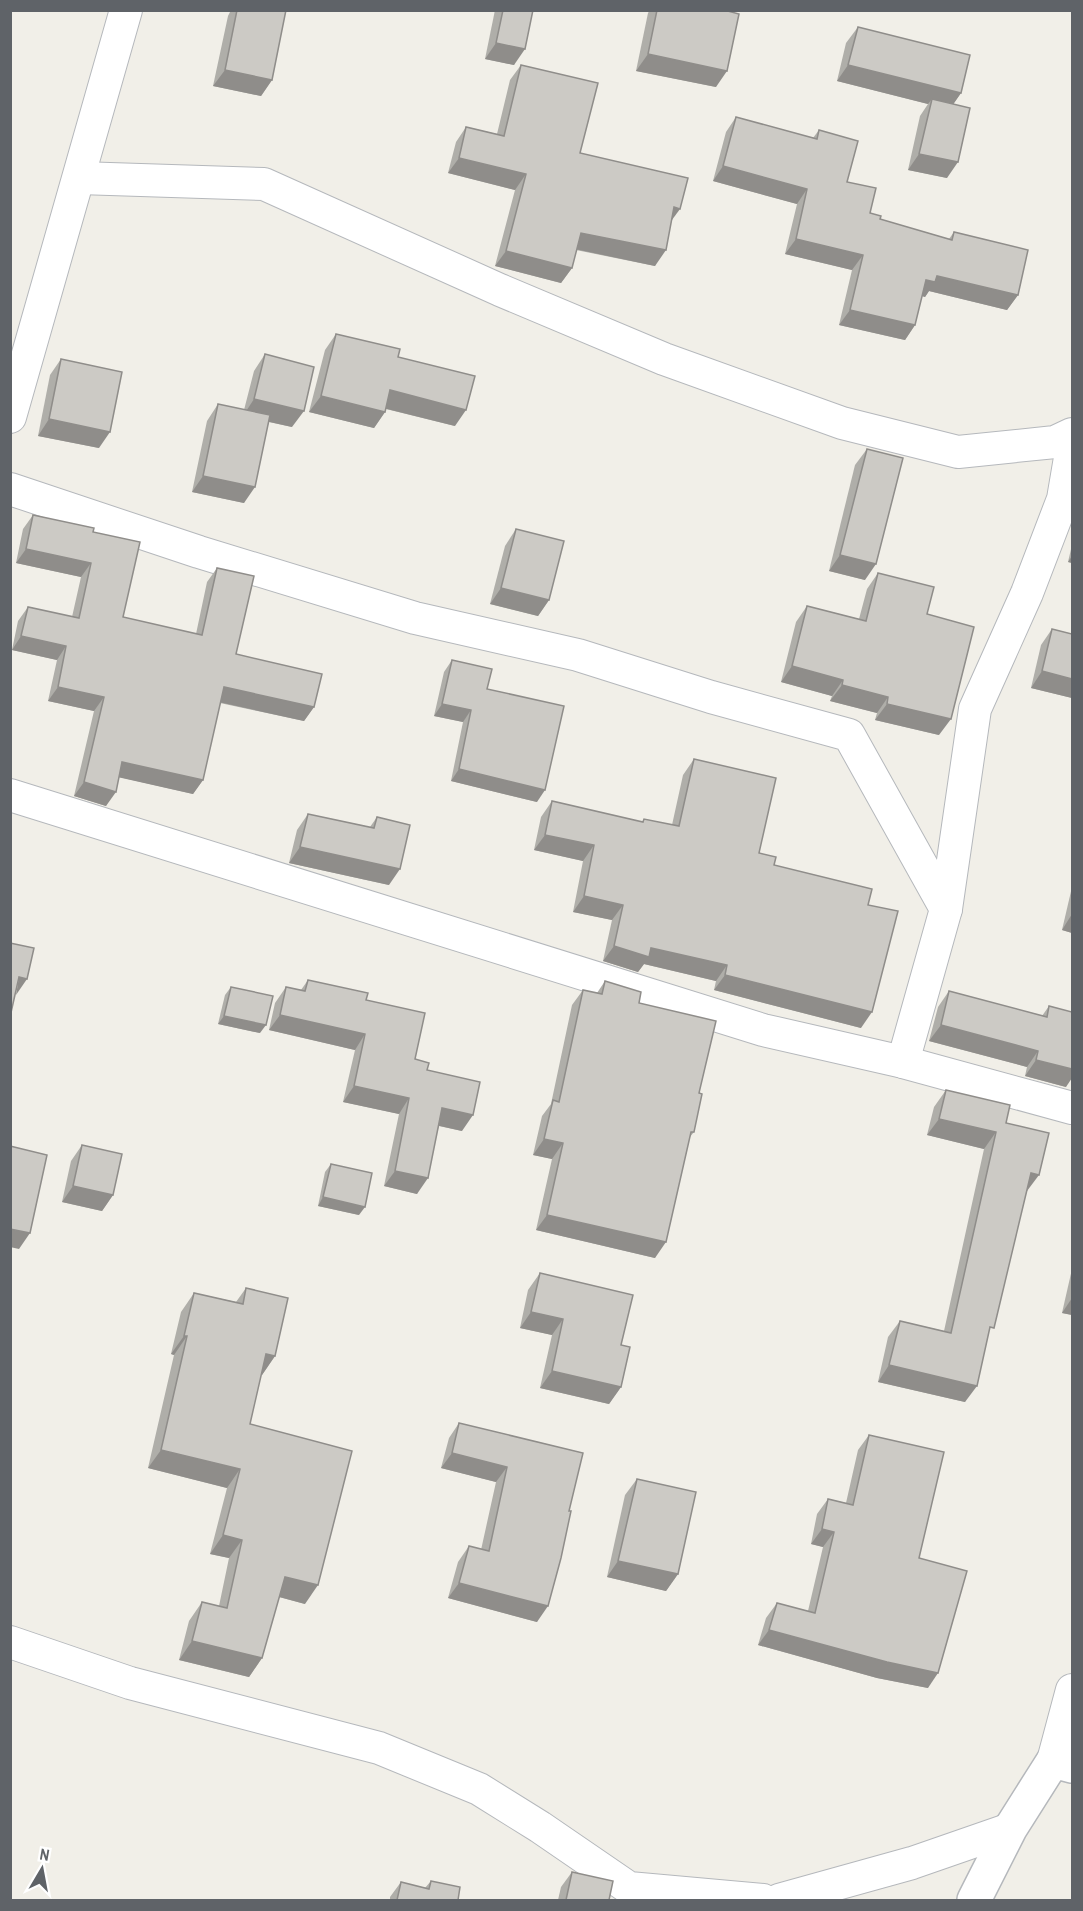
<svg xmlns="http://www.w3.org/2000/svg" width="1083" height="1911" viewBox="0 0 1083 1911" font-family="'Archivo Narrow',sans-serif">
  <rect width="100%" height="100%" fill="#f1efe8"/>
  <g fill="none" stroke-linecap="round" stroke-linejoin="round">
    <defs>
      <g id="minor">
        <path d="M79 178 264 184 500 290 664 359 842 423 958 452 1055 442 1072 434"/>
        <path d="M10 417 126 10"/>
        <path d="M10 489 199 552 415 618 578 655 711 697 849 735 946 909 903 1062"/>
        <path d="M10 795 763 1030 903 1062 1072 1108"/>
        <path d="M946 909 975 709 1027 593 1063 499 1072 446"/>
        <path d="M10 1642 130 1683 379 1748 479 1789 540 1827 629 1888 763 1900"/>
        <path d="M1053 1761 1072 1690"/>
        <path d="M779 1900 912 1863 1010 1829"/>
      </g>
      <path id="tertiary" d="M974 1900 1010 1829 1053 1761 1072 1766"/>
    </defs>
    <!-- minor casing -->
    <use href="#minor" stroke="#b5b8bc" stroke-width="34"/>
    <!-- tertiary casing -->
    <use href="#tertiary" stroke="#b5b8bc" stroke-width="36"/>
    <!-- minor -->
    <use href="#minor" stroke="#fff" stroke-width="32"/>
    <!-- tertiary -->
    <use href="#tertiary" stroke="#fff" stroke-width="33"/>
  </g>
  <!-- wall -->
  <g fill="#afaea9">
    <path d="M231 10H286L272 80 261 96 213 86 228 16Z"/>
    <path d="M495 10H533L514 65 485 59Z"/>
    <path d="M650 10H724L716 87 636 71 648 13Z"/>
    <path d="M858 27 961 93 953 104 947 178 908 170 920 116 928 104 837 81 846 43Z"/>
    <path d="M521 65 580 153 672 220 655 266 576 250 572 268 561 283 495 266 515 190 448 173 456 142 466 127 497 134 510 80Z"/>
    <path d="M736 117 813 138 819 130 847 182 870 213 880 219 949 239 954 232 1018 295 1007 310 929 291 925 297 922 296 915 325 905 340 839 325 852 270 785 254 797 204 713 181 726 132Z"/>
    <path d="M336 334 398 357 455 426 386 409 385 412 374 428 309 412 325 350Z"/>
    <path d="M265 354 292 427 269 422 244 503 192 492 207 421 218 404 244 410 254 371Z"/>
    <path d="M61 359 99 448 38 436 50 375Z"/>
    <path d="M867 449 865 580 829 571 855 465Z"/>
    <path d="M33 515 93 532 123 617 196 634 207 582 217 568 236 654 314 707 304 721 220 703 203 780 193 794 119 777 106 806 74 796 94 711 48 701 57 660 12 650 18 621 28 607 72 617 81 577 16 563 23 529Z"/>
    <path d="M516 529 549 600 538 616 490 604 505 546Z"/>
    <path d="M1072 545V563L1068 562Z"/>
    <path d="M878 573 927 614 939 735 875 720 877 713 830 701 832 696 781 682 796 622 807 606 859 619 867 589Z"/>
    <path d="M1052 629 1072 634V698L1031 688 1041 645Z"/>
    <path d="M452 660 487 689 537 802 451 781 463 722 434 716 444 672Z"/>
    <path d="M694 759 759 853 774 865 868 905 861 1028 714 990 716 981 644 964 638 972 603 961 612 920 573 912 583 861 534 850 541 817 552 801 642 822 644 819 672 825 683 775Z"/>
    <path d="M308 814 370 827 377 817 389 885 289 863 297 830Z"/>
    <path d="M1072 887V933L1062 930Z"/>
    <path d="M308 980 366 1000 415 1059 427 1070 462 1131 439 1126 417 1194 384 1186 399 1114 343 1102 355 1050 269 1030 275 1003 286 987 301 990Z"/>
    <path d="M605 981 639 1003 699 1093 694 1132 689 1138 655 1258 536 1230 552 1159 533 1155 542 1116 551 1104 572 1005 583 990 597 993Z"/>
    <path d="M231 987 260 1033 218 1024 225 995Z"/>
    <path d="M949 991 1042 1016 1049 1006 1066 1087 1025 1076 1027 1067 929 1041 938 1007Z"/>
    <path d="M946 1090 1006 1123 1027 1191H1026L988 1335 965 1402 878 1382 888 1337 900 1321 944 1331 984 1149 927 1135 934 1107Z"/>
    <path d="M82 1145 113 1195 102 1211 62 1202 71 1161Z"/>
    <path d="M331 1164 359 1215 318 1206 325 1172Z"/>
    <path d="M1072 1269V1315L1062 1313Z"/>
    <path d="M540 1273 621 1345V1387L609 1404 540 1388 552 1335 520 1328 528 1290Z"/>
    <path d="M246 1288 275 1356 262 1375 261 1374 250 1424 305 1604 279 1597 262 1658 249 1677 179 1660 189 1621 202 1602 219 1606 229 1558 210 1554 227 1488 148 1468 174 1355 171 1354 181 1312 194 1293 236 1302Z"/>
    <path d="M459 1423 583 1453 537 1622 448 1598 458 1562 469 1546 481 1550 496 1482 441 1468 449 1438Z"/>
    <path d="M869 1435 919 1558 928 1688 877 1678 758 1645 766 1618 777 1603 808 1611 823 1547 811 1544 817 1514 828 1499 846 1503 858 1450Z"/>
    <path d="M637 1479 678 1574 666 1591 607 1577 625 1495Z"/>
    <path d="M572 1872 609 1900H558L561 1887Z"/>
    <path d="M431 1881 458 1900H390V1897L401 1882 425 1888Z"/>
  </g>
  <!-- shaded-wall -->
  <g fill="#8f8d8a">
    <path d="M496 43 525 49 514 65 485 59Z"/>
    <path d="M648 54 727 71 716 87 636 71Z"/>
    <path d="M848 65 961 93 950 109 932 99 928 104 837 81Z"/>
    <path d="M225 70 272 80 261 96 213 86Z"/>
    <path d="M919 154 958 162 947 178 908 170Z"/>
    <path d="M459 158 526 174 515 190 448 173Z"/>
    <path d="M723 166 807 189 797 204 713 181Z"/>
    <path d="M674 207 680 209 669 224Z"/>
    <path d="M581 233 666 250 655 266 570 248Z"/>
    <path d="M796 239 863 255 852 270 785 254Z"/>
    <path d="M506 251 572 268 561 283 495 266Z"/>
    <path d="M937 276 1018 295 1007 310 929 291 925 297 916 294 926 280Z"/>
    <path d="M850 310 915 325 905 340 839 325Z"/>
    <path d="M390 390 466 410 455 426 379 407Z"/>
    <path d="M321 396 385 412 374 428 309 412Z"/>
    <path d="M254 399 304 411 292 427 243 416Z"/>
    <path d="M49 419 110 432 99 448 38 436Z"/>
    <path d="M203 476 255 487 244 503 192 492Z"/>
    <path d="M26 549 91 563 81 577 16 563Z"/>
    <path d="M840 555 876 564 865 580 829 571Z"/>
    <path d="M1072 556V563L1068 562Z"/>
    <path d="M501 588 549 600 538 616 490 604Z"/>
    <path d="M21 636 66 646 57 660 12 650Z"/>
    <path d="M792 666 843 680 832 696 781 682Z"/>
    <path d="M1042 671 1072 679V698L1031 688Z"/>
    <path d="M842 685 888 697 877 713 830 701Z"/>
    <path d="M58 687 104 697 94 711 48 701Z"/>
    <path d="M224 687 314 707 304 721 214 701Z"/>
    <path d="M442 704 471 710 463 722 434 716Z"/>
    <path d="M887 704 951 719 939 735 875 720Z"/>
    <path d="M122 762 203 780 193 794 113 776Z"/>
    <path d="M459 769 545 790 537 802 451 781Z"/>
    <path d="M84 782 116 792 106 806 74 796Z"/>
    <path d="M545 835 594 845 583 861 534 850Z"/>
    <path d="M300 847 400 869 389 885 289 863Z"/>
    <path d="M584 896 623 905 612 920 573 912Z"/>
    <path d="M1072 914V933L1062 930Z"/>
    <path d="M614 946 651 948 727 965 716 981 644 964 638 972 603 961Z"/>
    <path d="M725 975 872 1012 861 1028 714 990Z"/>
    <path d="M19 977 27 979 16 995Z"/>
    <path d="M280 1015 365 1034 355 1050 269 1030Z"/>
    <path d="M224 1016 266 1025 260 1033 218 1024Z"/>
    <path d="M941 1025 1038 1051 1027 1067 929 1041Z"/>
    <path d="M1036 1060 1072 1069V1078L1066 1087 1025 1076Z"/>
    <path d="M354 1086 409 1098 399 1114 343 1102Z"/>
    <path d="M442 1108 473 1115 462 1131 431 1124Z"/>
    <path d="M939 1119 996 1132 984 1149 927 1135Z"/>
    <path d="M544 1139 563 1143 552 1159 533 1155Z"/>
    <path d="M395 1171 428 1178 417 1194 384 1186Z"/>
    <path d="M1031 1173 1039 1175 1027 1191 1019 1189Z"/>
    <path d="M73 1186 113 1195 102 1211 62 1202Z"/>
    <path d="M323 1197 365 1207 359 1215 318 1206Z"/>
    <path d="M547 1215 666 1242 655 1258 536 1230Z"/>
    <path d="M10 1229 30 1233 19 1249 10 1247Z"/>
    <path d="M1072 1298V1315L1062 1313Z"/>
    <path d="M531 1312 563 1319 552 1335 520 1328Z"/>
    <path d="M184 1336H187L174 1355 171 1354Z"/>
    <path d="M266 1354 275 1356 262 1375 253 1373Z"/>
    <path d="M889 1365 977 1386 965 1402 878 1382Z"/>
    <path d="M552 1371 621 1387 609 1404 540 1388Z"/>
    <path d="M161 1450 240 1469 227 1488 148 1468Z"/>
    <path d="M452 1453 507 1467 496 1482 441 1468Z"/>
    <path d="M822 1529 834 1532 823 1547 811 1544Z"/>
    <path d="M223 1535 242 1540 229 1558 210 1554Z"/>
    <path d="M618 1561 678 1574 666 1591 607 1577Z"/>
    <path d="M285 1577 318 1585 305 1604 272 1595Z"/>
    <path d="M459 1583 548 1606 537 1622 448 1598Z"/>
    <path d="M769 1630 938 1673 928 1688 877 1678 758 1645Z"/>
    <path d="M192 1641 262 1658 249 1677 179 1660Z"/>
  </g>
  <!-- building -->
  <g fill="#cccac5" stroke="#8f8d8a" stroke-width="1.5">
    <path d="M237 10H286L272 80 225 70Z"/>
    <path d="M503 10H533L525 49 496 43Z"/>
    <path d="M657 10H724L739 14 727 71 648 54Z"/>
    <path d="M858 27 970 55 961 93 848 65Z"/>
    <path d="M521 65 598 83 580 153 688 178 680 209 674 207 666 250 581 233 572 268 506 251 526 174 459 158 466 127 504 136Z"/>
    <path d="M932 99 970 108 958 162 919 154Z"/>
    <path d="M736 117 817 139 819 130 858 141 847 182 876 188 870 213 881 216 880 219 952 240 954 232 1028 250 1018 295 937 276 935 282 926 280 915 325 850 310 863 255 796 239 807 189 723 166Z"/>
    <path d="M336 334 400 349 398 357 475 376 466 410 390 390 385 412 321 396Z"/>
    <path d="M265 354 314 367 304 411 254 399Z"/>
    <path d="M61 359 122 372 110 432 49 419Z"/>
    <path d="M218 404 270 415 255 487 203 476Z"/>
    <path d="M867 449 903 458 876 564 840 555Z"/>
    <path d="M33 515 94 528 93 532 140 542 123 617 202 635 217 568 254 576 236 654 322 674 314 707 224 687 203 780 122 762 116 792 84 782 104 697 58 687 66 646 21 636 28 607 79 618 91 563 26 549Z"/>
    <path d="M516 529 564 541 549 600 501 588Z"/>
    <path d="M878 573 934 587 927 614 974 627 951 719 887 704 888 697 842 685 843 680 792 666 807 606 866 621Z"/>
    <path d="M1052 629 1072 634V679L1042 671Z"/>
    <path d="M452 660 492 669 487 689 564 706 545 790 459 769 471 710 442 704Z"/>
    <path d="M694 759 776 778 759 853 776 857 774 865 872 889 868 905 898 911 872 1012 725 975 727 965 651 948 649 957 614 946 623 905 584 896 594 845 545 835 552 801 643 822 644 819 679 826Z"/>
    <path d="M308 814 374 828 377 817 410 825 400 869 300 847Z"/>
    <path d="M10 943 34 948 27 979 19 977 10 1017Z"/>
    <path d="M308 980 368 993 366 1000 425 1013 415 1059 429 1063 427 1070 480 1082 473 1115 442 1108 428 1178 395 1171 409 1098 354 1086 365 1034 280 1015 286 987 305 991Z"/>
    <path d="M605 981 641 992 639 1003 716 1021 699 1093 702 1094 694 1132H691L666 1242 547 1215 563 1143 544 1139 553 1100 559 1102 583 990 602 994Z"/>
    <path d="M231 987 273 996 266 1025 224 1016Z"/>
    <path d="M949 991 1047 1017 1049 1006 1072 1012V1069L1036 1060 1038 1051 941 1025Z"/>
    <path d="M946 1090 1010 1105 1006 1123 1049 1133 1039 1175 1031 1173 994 1328 990 1327 977 1386 889 1365 900 1321 951 1333 996 1132 939 1119Z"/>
    <path d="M82 1145 122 1154 113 1195 73 1186Z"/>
    <path d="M10 1146 47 1155 30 1233 10 1229Z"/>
    <path d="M331 1164 372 1173 365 1207 323 1197Z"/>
    <path d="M540 1273 633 1295 621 1345 630 1347 621 1387 552 1371 563 1319 531 1312Z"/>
    <path d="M246 1288 288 1298 275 1356 266 1354 250 1424 352 1451 318 1585 285 1577 262 1658 192 1641 202 1602 227 1608 242 1540 223 1535 240 1469 161 1450 187 1336H184L194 1293 243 1304Z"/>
    <path d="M459 1423 583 1453 569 1511H571L561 1558 548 1606 459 1583 469 1546 489 1551 507 1467 452 1453Z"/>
    <path d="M869 1435 944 1452 919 1558 967 1571 938 1673 887 1662 769 1630 777 1603 815 1613 834 1532 822 1529 828 1499 853 1505Z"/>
    <path d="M637 1479 696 1492 678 1574 618 1561Z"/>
    <path d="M572 1872 613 1881 609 1900H566Z"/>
    <path d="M431 1881 460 1887 458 1900H397L401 1882 429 1889Z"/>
  </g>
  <!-- border -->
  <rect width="1083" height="1911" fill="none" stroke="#5f6368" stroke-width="24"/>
  <!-- north arrow -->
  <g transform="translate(42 1869) rotate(10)" stroke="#ffffff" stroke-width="4.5" paint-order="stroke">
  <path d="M0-4.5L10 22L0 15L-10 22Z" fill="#5f6368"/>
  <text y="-9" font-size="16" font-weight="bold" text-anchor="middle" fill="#5f6368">N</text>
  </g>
</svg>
